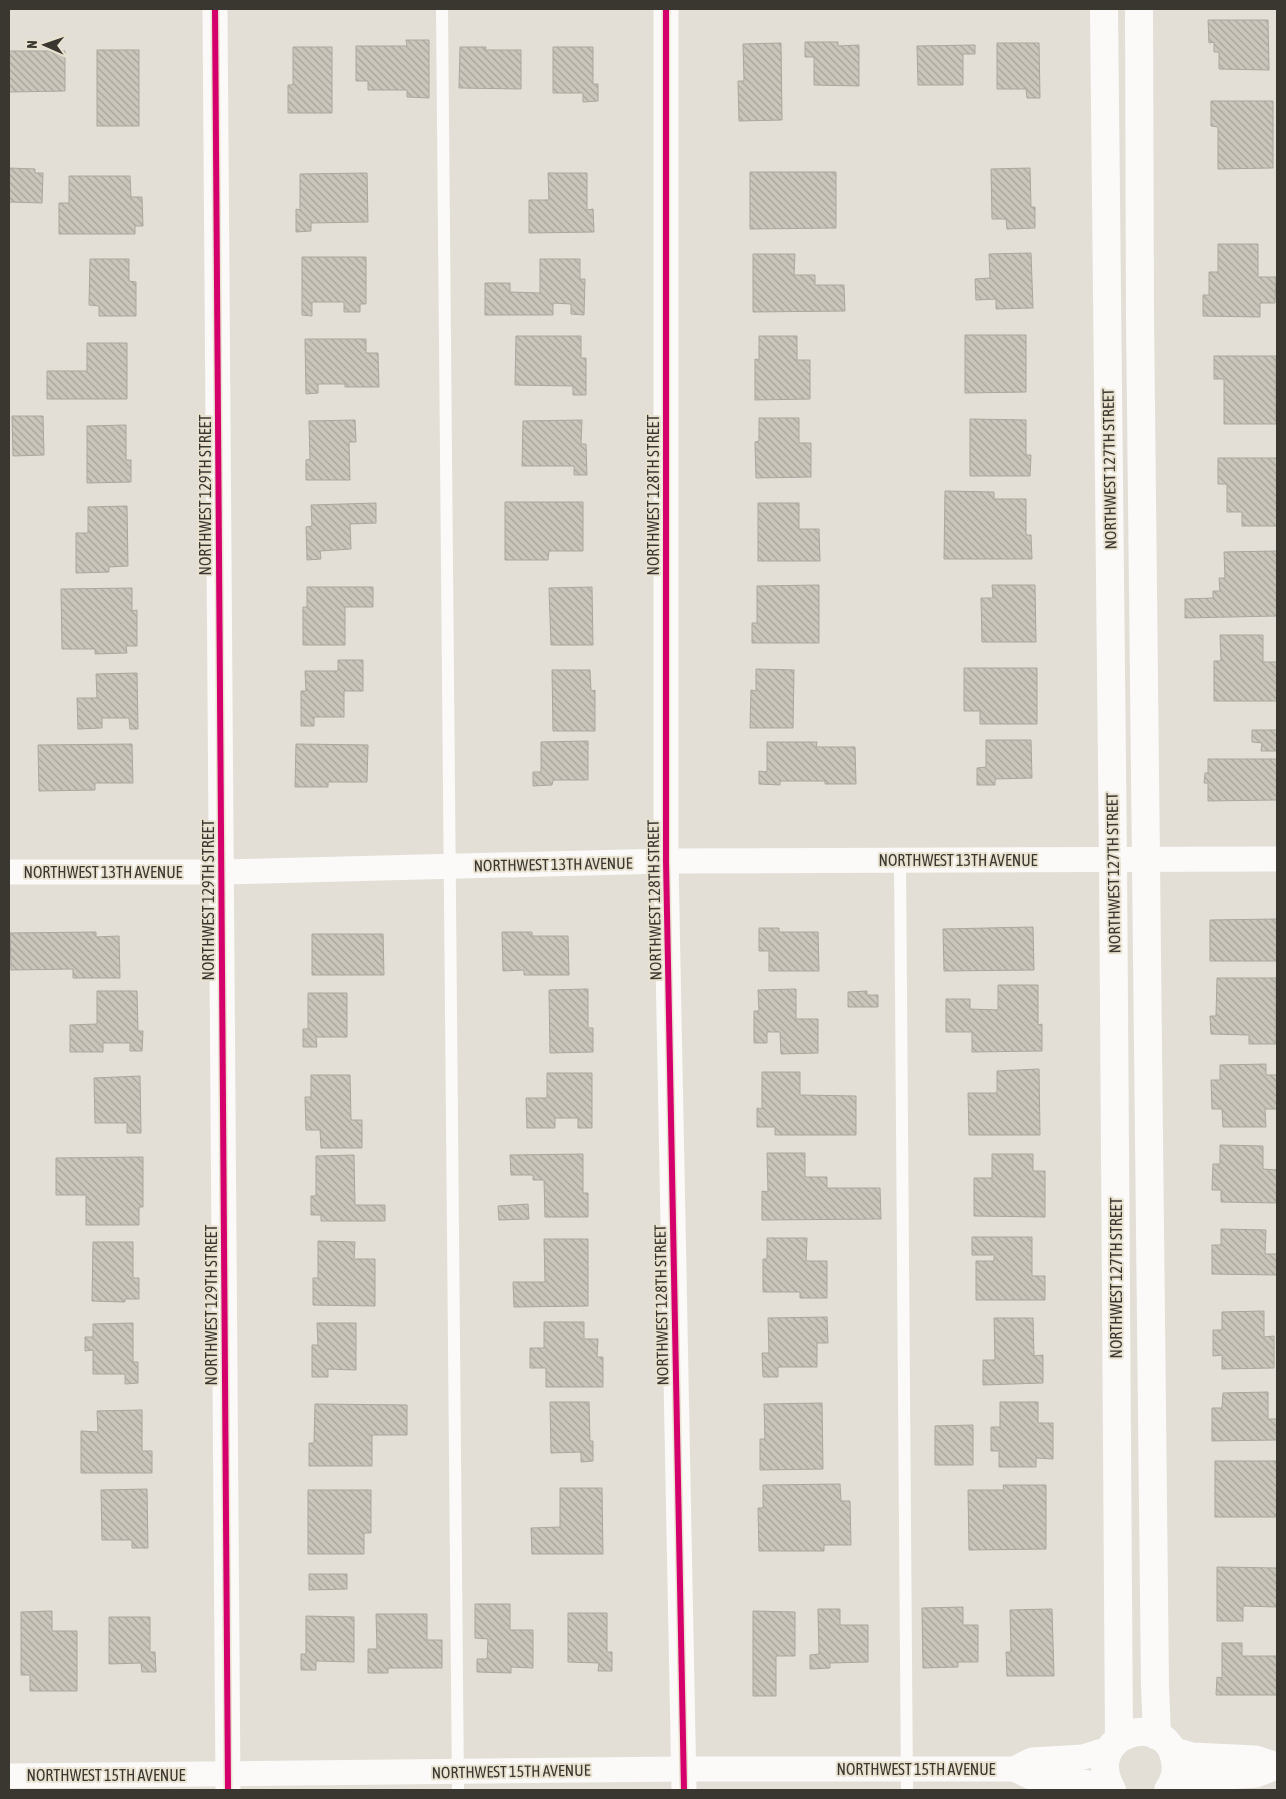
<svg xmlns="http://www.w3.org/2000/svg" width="1286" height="1799" viewBox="0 0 1286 1799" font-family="'Asap Condensed',sans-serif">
  <defs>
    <pattern id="building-back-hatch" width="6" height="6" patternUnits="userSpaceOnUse" patternTransform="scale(1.25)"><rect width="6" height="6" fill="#cbc6bb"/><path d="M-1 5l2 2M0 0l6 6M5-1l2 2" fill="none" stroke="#a6a298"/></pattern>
  </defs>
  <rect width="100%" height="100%" fill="#e3dfd6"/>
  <!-- building -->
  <g fill="url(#building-back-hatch)" stroke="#aaa7a0">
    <path d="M1208 20H1268L1269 70 1219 69V52H1214V42L1209 43Z"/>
    <path d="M406 40H429V98L407 97V90H368V81H356V46H407Z"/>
    <path d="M805 42H838V46L859 45V86L814 85V57H805Z"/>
    <path d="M781 43 782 120 739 121 738 81H744L743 44Z"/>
    <path d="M997 43H1039L1040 98H1027L1026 89H997Z"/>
    <path d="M975 45V54H963V85H918L917 46Z"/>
    <path d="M293 47H332V113H288V85H293Z"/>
    <path d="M460 47H486L485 50H521V89L459 88Z"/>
    <path d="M553 47H593V84H598V101L583 102V93H553Z"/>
    <rect x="97" y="50" width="42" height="76"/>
    <path d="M9 51H65V91L9 92Z"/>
    <path d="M1211 101H1273V168L1218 169V127L1211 126Z"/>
    <path d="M9 168 35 169V173H43L42 203 9 202Z"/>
    <path d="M1030 168 1031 207H1035V228L1007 229 1006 219H992L991 169Z"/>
    <path d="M750 172H836V228L750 229Z"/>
    <path d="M367 173 368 222 311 223V231L296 232V209L300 210V174Z"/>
    <path d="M548 173H587V210L593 209 594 232 529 233V200H549Z"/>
    <path d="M69 176H130L131 197H142L143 226H135V234H59V203H69Z"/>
    <path d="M1218 244H1258V277H1276L1275 303H1260V317L1203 316V295H1209V272H1218Z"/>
    <path d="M1031 253 1033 308 996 309V299L976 300 975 279 990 278 989 254Z"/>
    <path d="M753 254H795L794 275H815V285H844L845 311 753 312Z"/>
    <path d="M302 257H366V304H360V312H344V302H312V316L302 315Z"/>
    <path d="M90 259H129V281L136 282V316H99V306L89 305Z"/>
    <path d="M540 259H580V279H585L584 315 571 314V304L553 303V315H485V283H510V292L540 293Z"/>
    <path d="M965 335H1026V392L965 393Z"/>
    <path d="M516 336H581V358H586V395H573V386L515 385Z"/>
    <path d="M759 336H797V360H810V399L755 400V359L759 360Z"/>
    <path d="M305 339H366V353H378L379 387H345V384H318V393L306 394Z"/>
    <path d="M87 343H127V399H47V371H87Z"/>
    <path d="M1214 356H1276V424H1224V379H1214Z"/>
    <path d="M12 416H43L44 455 13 456Z"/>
    <path d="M759 418H799V443H811V477L756 478 755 442 759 441Z"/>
    <path d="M970 419 1026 420V455H1031L1030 476H970Z"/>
    <path d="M355 420 356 442H349L350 480H306V460L310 459 309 421Z"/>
    <path d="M582 420 581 444H586L587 475H574V466H522L523 421Z"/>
    <path d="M126 425V460H131V482L87 483V426Z"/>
    <path d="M1218 458H1277V526H1242V512H1227V484H1218Z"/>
    <path d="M945 491 994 492V499H1026V535H1031L1032 559H944Z"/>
    <path d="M505 502H583V551H549L548 560H505Z"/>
    <path d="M376 503V523L350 524 351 549 320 551 321 559 307 560 306 527 312 526 311 505Z"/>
    <path d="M758 503H799V529H819L820 561H758Z"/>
    <path d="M127 506 128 566 109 567V572L76 573V533H88V507Z"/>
    <path d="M1277 551V616L1185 618V599L1213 598V591H1220L1219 578H1225L1224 552Z"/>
    <path d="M819 585V643H752V623H757V586Z"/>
    <path d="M992 585H1035L1036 642H982L981 598H993Z"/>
    <path d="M307 587H373V607H345V645H303V607H307Z"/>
    <path d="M592 587 593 645H551L549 588Z"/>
    <path d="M132 588V611L137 610V646H126L127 653 95 654V649H62L61 589Z"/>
    <path d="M1220 635H1263V662H1277V701H1214V661H1221Z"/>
    <path d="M338 660H363V691H344V717H314V726H301V691H306L305 671H338Z"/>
    <path d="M964 668H1037V724H980V711H964Z"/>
    <path d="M756 669 794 670 793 728H750L751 690 756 691Z"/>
    <path d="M552 670H590L591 691 595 690V731H553Z"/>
    <path d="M137 673 138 729H130L129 718H102V728L78 729 77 698H97L96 674Z"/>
    <path d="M1252 730H1277V751H1261L1262 743 1252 742Z"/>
    <path d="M986 740H1031L1032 778 995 779V785H977V768L986 767Z"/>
    <path d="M588 741V780H553L552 785 533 786V772H541V742Z"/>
    <path d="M767 742H817L816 747H855L856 784H825V781H780V785L759 784V771L767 772Z"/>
    <path d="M132 744 133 783H95V790L39 791 38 745Z"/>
    <path d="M296 744 368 745 367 782H328V787H295Z"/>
    <path d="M1208 759H1277V800L1208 801V783H1204L1205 773H1208Z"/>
    <path d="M1277 919V961H1210V920Z"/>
    <path d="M1033 927 1034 970 944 971 943 929Z"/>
    <path d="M759 928H779V932H818L819 971H769V951H759Z"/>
    <path d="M96 932V937L119 936 120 978H73V969L11 970 10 933Z"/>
    <path d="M502 932H532V936H568L569 975H524V970L503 971Z"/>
    <path d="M312 934H383L384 975H312Z"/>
    <path d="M1217 978H1276V1044H1249V1035L1211 1034 1210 1016H1216Z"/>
    <path d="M998 985H1038V1025L1042 1024V1051L972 1052V1032H946V999H970V1009L998 1010Z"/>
    <path d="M588 989V1028H593V1052L550 1053 549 990Z"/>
    <path d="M796 989V1019H818V1053L781 1054 780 1032H767V1043H754V1011H759L758 990Z"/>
    <path d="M97 991H137L138 1031H143L142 1051H130V1043H103V1052H70V1025L97 1024Z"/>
    <path d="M867 991V995H878V1007H848V992Z"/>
    <path d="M308 993H347V1037H316L317 1047H303V1029H308Z"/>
    <path d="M1266 1064V1075H1277V1109H1265L1266 1127H1223L1222 1109H1212L1211 1080H1220V1065Z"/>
    <path d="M1039 1069 1040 1135H969L968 1093H997V1071Z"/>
    <path d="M762 1072H800V1095L856 1096V1135H775V1127H757V1108L762 1109Z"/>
    <path d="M547 1073H592V1128H578V1118H555V1128H527L526 1098H547Z"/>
    <path d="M311 1075H350L351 1120H362V1148H321L320 1130H306L305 1097H311Z"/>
    <path d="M140 1076 141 1133H127V1123H95L94 1078Z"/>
    <path d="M1220 1145 1263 1146V1169L1277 1170V1203L1221 1202V1190H1212L1213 1164H1220Z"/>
    <path d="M767 1153H805V1177H827V1188H880L881 1219 762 1220V1191L768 1192Z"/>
    <path d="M583 1154V1193H588V1217H545L544 1180H533V1175H511L510 1155Z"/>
    <path d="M992 1154H1033V1171H1045V1217L974 1216V1178H992Z"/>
    <path d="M354 1155 355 1205H385V1221H321V1215H311V1196H316V1156Z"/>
    <path d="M143 1157V1207H139V1225H86V1195H56V1158Z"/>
    <path d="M528 1204 529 1219 499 1220 498 1206Z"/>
    <path d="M1221 1229 1266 1230 1265 1254H1277V1275L1212 1274V1245H1221Z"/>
    <path d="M972 1237H1032V1276H1045V1300H976V1261H994V1255H972Z"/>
    <path d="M767 1238H807L806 1261H827V1298H800V1292H763V1259H767Z"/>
    <path d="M544 1239H588V1306L514 1307 513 1282H545Z"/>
    <path d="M318 1241 355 1242 354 1259H375V1306L313 1305V1278H318Z"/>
    <path d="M93 1242H133V1278H139V1299H125V1302L92 1301Z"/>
    <path d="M1264 1311V1337L1274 1336V1368L1222 1369V1355L1213 1356V1330H1222V1312Z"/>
    <path d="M827 1317 828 1343H817V1367H778V1377H763L762 1353H769L768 1318Z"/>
    <path d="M994 1318H1033L1034 1356 1043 1355V1383L983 1385V1360H995Z"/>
    <path d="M544 1322H584V1339H598L597 1357H603V1387H546V1368H530V1348H544Z"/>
    <path d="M133 1323V1362H138V1383L125 1384V1374H93V1350L85 1351V1337H93V1324Z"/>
    <path d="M317 1323H356V1370L328 1369V1377H312V1345H318Z"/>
    <path d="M1268 1392V1419H1277V1440L1212 1441V1408H1222L1223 1393Z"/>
    <path d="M550 1402H589L590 1441H593V1461L581 1462V1452L551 1453Z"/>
    <path d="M1000 1402H1038V1423H1053V1459L1036 1458V1467H999V1451H991V1427H1000Z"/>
    <path d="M822 1403 823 1469 760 1470V1439H765L764 1404Z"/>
    <path d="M315 1404 407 1405V1435H372V1466H309V1443H314Z"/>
    <path d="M142 1410V1451H152V1473H81V1431L98 1432 97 1411Z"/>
    <path d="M973 1425V1465H935V1426Z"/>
    <rect x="1215" y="1461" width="62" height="56"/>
    <path d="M840 1484 841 1501H850L851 1545H824V1551H759L758 1508H763V1485Z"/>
    <path d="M1003 1485H1046V1549L969 1550 968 1490H1004Z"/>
    <path d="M560 1488H602L603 1554H532L531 1528 560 1527Z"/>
    <path d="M147 1489 148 1548H132V1540H102L101 1490Z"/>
    <path d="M308 1490H371V1533H364V1554H308Z"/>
    <path d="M1217 1567 1277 1568V1607L1243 1606V1621H1217Z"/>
    <path d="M309 1574H347V1589L309 1590Z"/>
    <path d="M475 1604H510V1630H533V1668L511 1667V1673L477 1672V1659H487L488 1639 475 1638Z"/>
    <path d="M963 1607V1625H978V1662H958V1667L923 1668 922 1608Z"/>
    <path d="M818 1609H840V1625H868V1662L830 1663V1668L810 1669V1655L819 1654Z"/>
    <path d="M1052 1609 1054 1676H1007L1006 1652H1011L1010 1610Z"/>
    <path d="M52 1611V1631H77V1691H30V1675H21V1612Z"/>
    <path d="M753 1611 795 1612V1656H776V1696H753Z"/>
    <path d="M568 1613H607V1652H612V1671H598L599 1663 568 1662Z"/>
    <path d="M376 1614H427V1640H442V1668H388V1673H368V1649H377Z"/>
    <path d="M306 1616 354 1617V1662L316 1661V1670H301V1654H306Z"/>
    <path d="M109 1617H150V1652H155L156 1672H142L141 1663 109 1664Z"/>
    <path d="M1222 1643H1242V1656H1277V1695H1216L1217 1677 1222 1678Z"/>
  </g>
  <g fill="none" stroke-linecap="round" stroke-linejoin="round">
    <!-- lane -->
    <g stroke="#fbfaf9" stroke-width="12">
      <path d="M442 9 458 1790"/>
      <path d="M900 860 907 1790"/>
    </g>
    <!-- street -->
    <g stroke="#fbfaf9" stroke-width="25">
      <path d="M215 9 228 1790"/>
      <path d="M666 9V861L684 1790"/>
      <path d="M9 872H221L666 861 1277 859"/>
      <path d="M1171 1749 1192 1755 1256 1758 1277 1765"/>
      <path d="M1014 1769 1031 1777 1083 1782 1111 1787"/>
      <path d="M9 1776 684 1769H1014L1032 1760 1083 1757 1109 1749"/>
      <path d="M1172 1784 1195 1779 1256 1775 1277 1767"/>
    </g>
    <!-- secondary -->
    <g stroke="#fbfaf9" stroke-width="28">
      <path d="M1104 9 1113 860 1119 1738"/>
      <path d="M1139 9 1140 316 1155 1686 1157 1736"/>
      <path d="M1112 1790C1080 1733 1167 1708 1175 1761 1177 1772 1174 1782 1168 1790"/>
    </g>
    <defs>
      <g id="cycleway">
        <path d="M215 9 228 1790"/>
        <path d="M666 9V861L684 1790"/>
      </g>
    </defs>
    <!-- cycleway casing -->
    <use href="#cycleway" stroke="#e9e2d0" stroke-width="9"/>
    <!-- cycleway -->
    <use href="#cycleway" stroke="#d6006c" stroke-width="6"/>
  </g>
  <g text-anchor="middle" stroke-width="4" stroke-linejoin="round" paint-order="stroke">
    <!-- street labels -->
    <g font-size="16" fill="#3a3730" stroke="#e9e2d0">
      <text transform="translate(1109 469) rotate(-91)" y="6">NORTHWEST 127TH STREET</text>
      <text transform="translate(205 495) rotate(-90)" y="6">NORTHWEST 129TH STREET</text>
      <text transform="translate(653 495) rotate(-90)" y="6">NORTHWEST 128TH STREET</text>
      <text x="958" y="866">NORTHWEST 13TH AVENUE</text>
      <text transform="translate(553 864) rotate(-1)" y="6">NORTHWEST 13TH AVENUE</text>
      <text x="103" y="878">NORTHWEST 13TH AVENUE</text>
      <text transform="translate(1113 873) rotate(-91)" y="6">NORTHWEST 127TH STREET</text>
      <text transform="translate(208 900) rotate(-90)" y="6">NORTHWEST 129TH STREET</text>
      <text transform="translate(654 900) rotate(-91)" y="6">NORTHWEST 128TH STREET</text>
      <text transform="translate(1116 1278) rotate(-90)" y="6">NORTHWEST 127TH STREET</text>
      <text transform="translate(211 1305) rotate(-90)" y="6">NORTHWEST 129TH STREET</text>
      <text transform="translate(661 1305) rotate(-91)" y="6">NORTHWEST 128TH STREET</text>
      <text x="916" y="1775">NORTHWEST 15TH AVENUE</text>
      <text transform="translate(511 1771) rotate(-1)" y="6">NORTHWEST 15TH AVENUE</text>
      <text x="106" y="1781">NORTHWEST 15TH AVENUE</text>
    </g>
  </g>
  <!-- border -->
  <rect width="1286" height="1799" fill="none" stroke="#3a3730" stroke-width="20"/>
  <!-- north arrow -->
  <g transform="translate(45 45) rotate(272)" stroke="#e9e2d0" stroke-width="4" paint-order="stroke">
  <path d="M0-4L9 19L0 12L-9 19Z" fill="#3a3730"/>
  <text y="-8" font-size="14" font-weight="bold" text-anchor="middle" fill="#3a3730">N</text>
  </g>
</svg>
